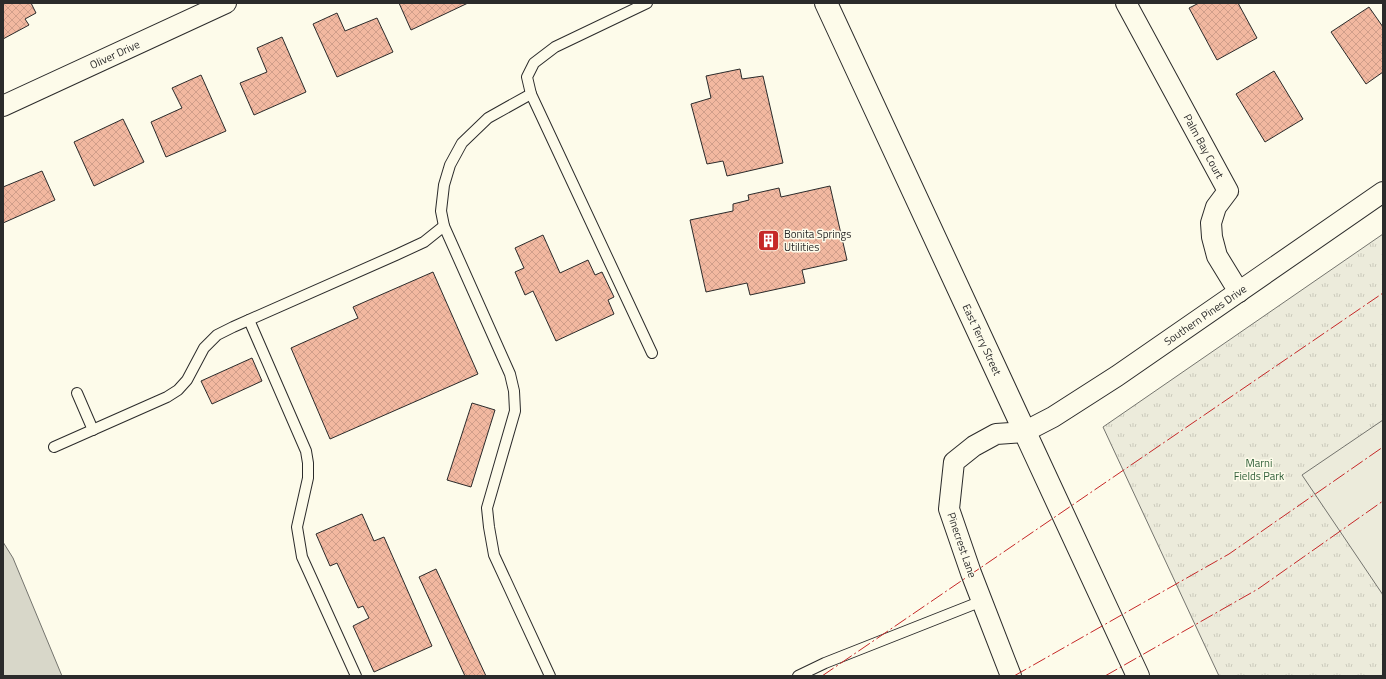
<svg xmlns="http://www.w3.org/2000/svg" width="1386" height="679" viewBox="0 0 1386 679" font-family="'Titillium Web',sans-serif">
  <defs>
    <pattern id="park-tufts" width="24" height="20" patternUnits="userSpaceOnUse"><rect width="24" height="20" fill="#ecebdb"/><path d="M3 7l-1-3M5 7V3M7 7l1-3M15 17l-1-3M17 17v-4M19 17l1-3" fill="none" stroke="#cbcabc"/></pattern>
    <pattern id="building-cross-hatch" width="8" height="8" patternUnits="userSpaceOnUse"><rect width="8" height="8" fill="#f2b8a0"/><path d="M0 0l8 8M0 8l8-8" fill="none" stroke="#d09e8a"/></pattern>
  </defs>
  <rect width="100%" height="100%" fill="#fdfbea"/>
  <!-- park -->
  <path fill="url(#park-tufts)" stroke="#74746e" d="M1383 234V676H1219L1103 427Z"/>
  <!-- garden -->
  <path fill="#ecebdb" stroke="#74746e" d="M1383 420V595L1302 475Z"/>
  <!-- water -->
  <path fill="#d8d7c9" stroke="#74746e" d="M3 542 13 558 62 676H3Z"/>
  <!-- building -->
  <g fill="url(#building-cross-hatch)" stroke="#2b2b2b">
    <path d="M3 3H31L36 13 25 19 29 25 3 39Z"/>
    <path d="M399 3H468L411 30Z"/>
    <path d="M1199 3H1238L1257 38 1217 60 1189 8Z"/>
    <path d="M1369 7 1383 27V72L1366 84 1331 32Z"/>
    <path d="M337 13 345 31 377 18 393 52 337 77 313 24Z"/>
    <path d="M282 37 306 92 254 115 240 83 267 72 257 48Z"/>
    <path d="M740 69 742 79 763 76 783 163 727 176 723 161 707 164 691 104 711 98 706 76Z"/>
    <path d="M1274 71 1303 119 1265 142 1236 94Z"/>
    <path d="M201 75 226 131 166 157 151 122 182 108 172 88Z"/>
    <path d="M123 119 144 162 94 186 74 142Z"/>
    <path d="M42 171 55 200 3 223V187Z"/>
    <path d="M830 186 847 260 802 270 805 283 750 295 747 283 706 292 690 220 733 211V204L749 200 748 195 779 188 781 197Z"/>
    <path d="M543 235 560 273 588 260 595 275 602 272 614 297 608 300 614 314 556 341 533 291 525 295 515 272 524 268 515 248Z"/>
    <path d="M433 272 478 374 330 439 291 348 358 318 353 307Z"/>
    <path d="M252 358 262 381 212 404 201 381Z"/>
    <path d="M472 403 495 410 471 487 447 480Z"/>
    <path d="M362 514 374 541 384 537 432 646 374 672 353 626 369 618 363 606 358 608 337 563 330 566 316 534Z"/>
    <path d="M436 569 486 676H465L419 577Z"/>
  </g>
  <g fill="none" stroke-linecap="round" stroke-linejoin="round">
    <defs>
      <g id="lane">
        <path d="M647 3 555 47 534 63 527 77 531 94 652 353"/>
        <path d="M531 94 488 118 462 143 450 165 444 185 441 211 444 226 510 374 514 391 515 411 487 508 489 527 494 555 550 676"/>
        <path d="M249 320 306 451 308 463V478L297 527 302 557 356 676"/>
        <path d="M77 393 93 430"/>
        <path d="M54 447 167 397 178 390 187 380 204 348 217 335 233 327 396 255 424 242 444 226"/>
        <path d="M798 676 825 663 982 601"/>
      </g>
      <g id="street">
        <path id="s1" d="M1126 3 1228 191 1216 207 1211 223 1212 237 1217 256 1239 292"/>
        <path id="s2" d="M3 106 226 3"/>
        <path id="s3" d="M1011 676 971 573 949 509 954 462 974 446 996 434 1024 432 1053 417 1117 376 1383 192"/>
      </g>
      <g id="secondary">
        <path id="s4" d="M826 3 1138 676"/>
      </g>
    </defs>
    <!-- lane casing -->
    <use href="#lane" stroke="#2b2b2b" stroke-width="12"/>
    <!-- street casing -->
    <use href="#street" stroke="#2b2b2b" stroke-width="22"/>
    <!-- secondary casing -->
    <use href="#secondary" stroke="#2b2b2b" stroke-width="24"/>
    <!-- lane -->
    <use href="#lane" stroke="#fdfbea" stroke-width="10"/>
    <!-- street -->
    <use href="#street" stroke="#fdfbea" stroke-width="20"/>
    <!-- secondary -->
    <use href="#secondary" stroke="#fdfbea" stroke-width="22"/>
    <!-- power -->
    <g stroke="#c62828" stroke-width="1" stroke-dasharray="14 3 2 3" stroke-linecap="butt">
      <path d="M822 676 1383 293"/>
      <path d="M1014 676 1229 554 1383 447"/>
      <path d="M1105 676 1258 589 1383 501"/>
    </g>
  </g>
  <!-- icons -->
  <defs>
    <symbol id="building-square" viewBox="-11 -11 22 22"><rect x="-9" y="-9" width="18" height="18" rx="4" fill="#c62828" stroke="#fdfbea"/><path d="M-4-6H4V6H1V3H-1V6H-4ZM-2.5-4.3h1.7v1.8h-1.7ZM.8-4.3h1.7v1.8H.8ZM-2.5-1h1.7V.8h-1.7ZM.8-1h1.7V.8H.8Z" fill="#fff"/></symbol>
  </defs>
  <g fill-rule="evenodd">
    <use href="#building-square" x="756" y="228" width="25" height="25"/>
  </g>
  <g text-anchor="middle" stroke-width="3" stroke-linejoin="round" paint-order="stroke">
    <!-- street labels -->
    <g font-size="11" fill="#2b2b2b" stroke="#fdfbea">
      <text dy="4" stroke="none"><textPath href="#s2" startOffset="123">Oliver Drive</textPath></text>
      <text dy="4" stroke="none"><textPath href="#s1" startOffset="163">Palm Bay Court</textPath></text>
      <text dy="4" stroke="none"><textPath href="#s3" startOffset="520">Southern Pines Drive</textPath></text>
      <text dy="4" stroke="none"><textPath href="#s4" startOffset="371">East Terry Street</textPath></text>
      <text transform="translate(962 545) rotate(71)" y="4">Pinecrest Lane</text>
    </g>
    <!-- poi labels -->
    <g font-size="11" fill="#2b2b2b" stroke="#fdfbea" text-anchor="start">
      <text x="784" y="238">Bonita Springs<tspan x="784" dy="13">Utilities</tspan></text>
    </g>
    <!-- park labels -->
    <g font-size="11" fill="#34623c" stroke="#fdfbea">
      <text x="1259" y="467">Marni<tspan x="1259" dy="13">Fields Park</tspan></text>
    </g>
  </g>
  <!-- border -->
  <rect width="1386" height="679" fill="none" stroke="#2b2b2b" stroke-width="8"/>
</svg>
